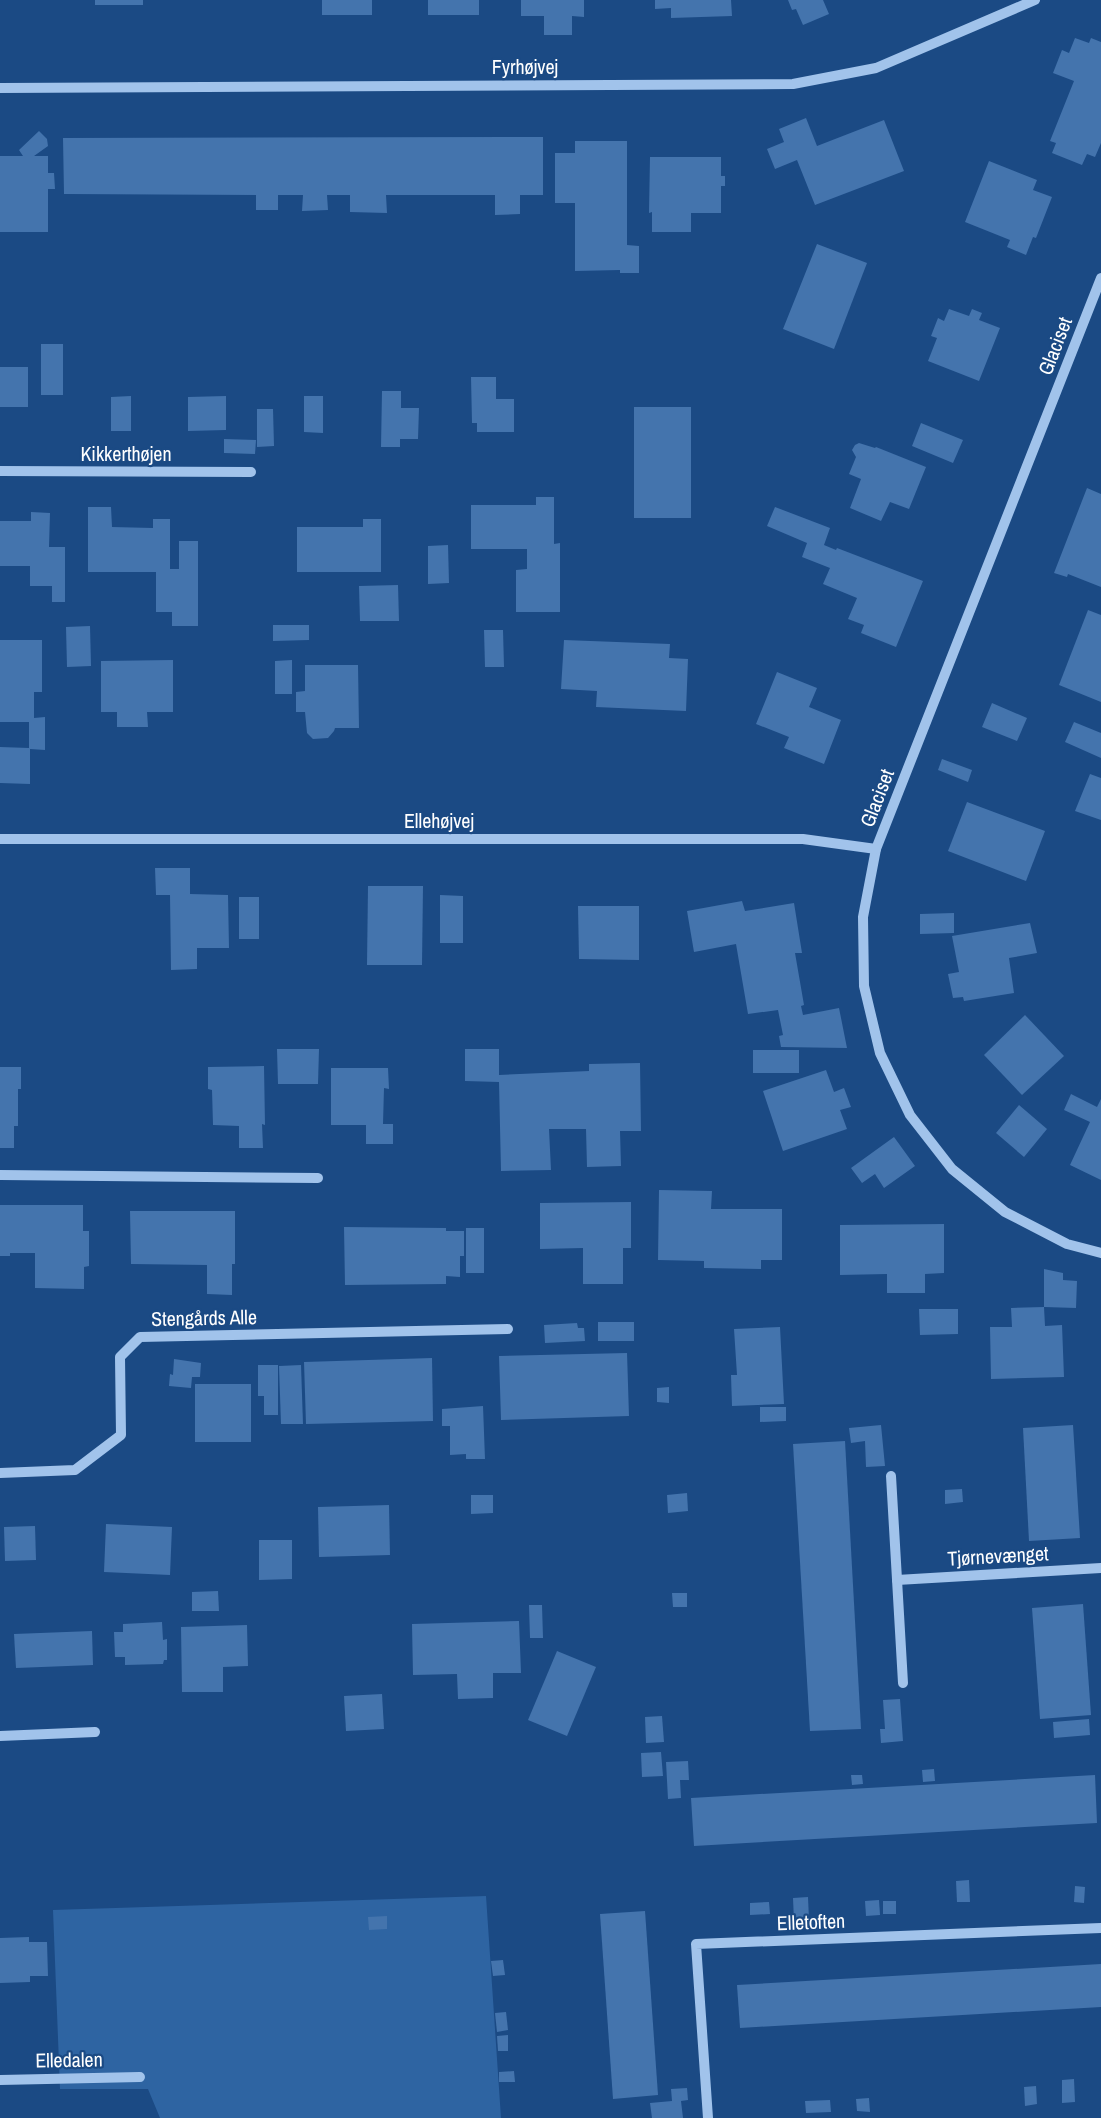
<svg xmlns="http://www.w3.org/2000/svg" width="1101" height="2118" viewBox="0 0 1101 2118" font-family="'Archivo Narrow',sans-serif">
  <rect width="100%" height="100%" fill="#1b4a84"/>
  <!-- green -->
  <path fill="#2e64a2" d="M486 1896 501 2118H160L148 2089H60L53 1910Z"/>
  <!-- building -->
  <g fill="#4474ad">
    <rect x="95" y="0" width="48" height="5"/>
    <rect x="322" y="0" width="50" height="15"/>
    <rect x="428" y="0" width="51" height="15"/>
    <path d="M521 0H584V17L572 16V35H544V16H521Z"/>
    <path d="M655 0H731L732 16 671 18V8L655 9Z"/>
    <path d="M788 0H823L829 14 803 25 796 9 792 10Z"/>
    <path d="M1075 38 1089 43 1091 38 1101 42V143L1095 157 1087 154 1082 165 1052 153 1056 143 1050 141 1074 81 1053 73 1062 50 1069 53Z"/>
    <path d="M806 118 817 146 884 120 904 171 815 205 797 160 775 169 767 149 784 142 779 129Z"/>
    <path d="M39 131 47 139 48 146 34 156H48V173H54L55 189H48V232H0V156H23L19 150Z"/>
    <path d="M543 137V195H520V214L495 215V195H386L387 213 350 212V195H327L328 210 302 211 303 195H278V210H256V195L64 194 63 138Z"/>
    <path d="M575 141H627V245L639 246V273H620V270L575 271V203H555V153H575Z"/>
    <path d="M650 157H721V176H725V186H721V213H691V232H652V212L649 213Z"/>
    <path d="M989 161 1037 180 1033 190 1052 197 1036 238 1033 237 1026 255 1007 247 1010 240 965 222Z"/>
    <path d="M817 244 867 263 834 349 783 329Z"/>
    <path d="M949 309 969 316 972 309 982 313 979 320 1000 328 979 381 928 361 937 338 931 336 938 318 944 321Z"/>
    <rect x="41" y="344" width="22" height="51"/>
    <rect x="0" y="367" width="28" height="40"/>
    <path d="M471 377H496V399H514V432H477V423H472Z"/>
    <path d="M382 391H401V408H419L418 439H400V447H381Z"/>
    <path d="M131 396V431H111V397Z"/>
    <path d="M226 396V430L188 431V397Z"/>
    <path d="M304 396H323V433L304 432Z"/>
    <rect x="634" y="407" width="57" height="111"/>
    <path d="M257 409H273L274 446 257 447Z"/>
    <path d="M921 423 963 440 953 463 912 446Z"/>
    <path d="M224 439 256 440 255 454 224 453Z"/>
    <path d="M859 443 875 448 876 447 926 467 909 509 890 502 881 521 850 508 861 479 849 474 856 457 852 450 855 445Z"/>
    <path d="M1087 488 1101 494V587L1068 574 1067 577 1054 573Z"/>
    <path d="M536 497H554V544L560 543V612H516V570L527 569V549H471V505H536Z"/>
    <path d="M88 507H111L112 527 153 528V519H170V569H179V541H198V626H172V612H156V572H88Z"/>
    <path d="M775 507 830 528 824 545 836 550 837 548 923 581 896 647 861 633 864 625 848 619 857 598 823 584 830 568 802 557 807 543 767 526Z"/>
    <path d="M31 512 50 513 49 547H65V602H52V586H30V566H0V521H31Z"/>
    <path d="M363 519H381V572H297V527H363Z"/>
    <path d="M448 545 449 583 428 584V546Z"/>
    <path d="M398 585 399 621H360L359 586Z"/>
    <path d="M1088 610 1101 615V702L1059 685Z"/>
    <path d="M273 625H309V640L273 641Z"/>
    <path d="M90 626 91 666 67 667 66 627Z"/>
    <path d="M484 630H503L504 667H485Z"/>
    <path d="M0 640H42V692H34V718L45 717V750L30 749V784L0 783V747L29 748V722H0Z"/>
    <path d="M564 640 670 644 669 658 688 659 686 711 596 707 597 691 561 689Z"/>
    <path d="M173 660V712H147L148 727H117V712H101V661Z"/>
    <path d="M292 660V694H275V661Z"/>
    <path d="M305 665H358L359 728H335L334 731 328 738 313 739 307 733 305 712H296V692L305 691Z"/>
    <path d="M777 672 817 688 809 707 841 720 824 764 784 748 789 737 756 724Z"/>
    <path d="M992 703 1027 718 1017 741 982 727Z"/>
    <path d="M1074 722 1101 733V758L1065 742Z"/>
    <path d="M942 759 972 770 968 782 938 770Z"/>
    <path d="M1090 774 1101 778V820L1075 811Z"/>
    <path d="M967 802 1045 831 1026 881 948 851Z"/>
    <path d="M155 868H190V894L228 895 229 948H197V969L171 970 170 895H156Z"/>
    <path d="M368 886H423L422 965H367Z"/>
    <path d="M440 895 463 896V943H440Z"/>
    <rect x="239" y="897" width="20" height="42"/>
    <path d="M742 901 745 911 794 903 802 953H795L804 1005 801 1006 803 1015 839 1008 847 1048 781 1047 779 1036 783 1035 778 1010 748 1014 736 944 694 952 687 911Z"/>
    <path d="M578 906H639V960L579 959Z"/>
    <path d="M954 913V933L920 934V914Z"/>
    <path d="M1030 923 1037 953 1009 958 1014 993 964 1001 963 997 953 998 948 974 959 972 952 936Z"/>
    <path d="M1025 1015 1064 1056 1022 1095 984 1055Z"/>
    <path d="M277 1049H319L318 1084H278Z"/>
    <path d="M465 1049H499V1075L589 1071V1064L640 1063 641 1131H620L621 1166 587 1167 586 1129H549L551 1170 501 1171 499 1082 465 1081Z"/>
    <rect x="753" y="1050" width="46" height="23"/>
    <path d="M264 1066 265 1125 262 1124 263 1148H239V1126L213 1125 212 1090 208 1089V1067Z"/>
    <path d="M0 1067H21V1089H18V1126H14V1148H0Z"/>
    <path d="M331 1068H388L389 1089 384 1088 383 1124H393V1144H366V1125H331Z"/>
    <path d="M826 1070 834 1092 844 1088 851 1107 840 1110 847 1129 783 1151 763 1091Z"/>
    <path d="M1071 1094 1097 1107 1101 1099V1180L1070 1165 1090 1122 1064 1110Z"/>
    <path d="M1019 1105 1047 1129 1024 1157 996 1133Z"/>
    <path d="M894 1137 915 1166 884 1188 875 1174 862 1183 851 1168Z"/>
    <path d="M659 1190 712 1191 711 1209H782V1260H761V1269L704 1268V1261L658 1260Z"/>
    <path d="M631 1202V1248H623V1284H583V1248L540 1249V1203Z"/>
    <path d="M0 1205H83V1231H89V1266L84 1267V1289L35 1288V1253H10V1256H0Z"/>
    <path d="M130 1211H235V1264H232V1295L207 1294V1265L131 1264Z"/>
    <path d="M944 1224V1273L925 1274V1293H887V1274L840 1275V1225Z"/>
    <path d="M344 1227 446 1228V1231H464V1256H460V1277L446 1276V1284L345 1285Z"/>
    <rect x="466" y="1228" width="18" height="45"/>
    <path d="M1044 1269 1063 1273V1280L1077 1281 1076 1308 1044 1307Z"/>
    <path d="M1044 1307 1045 1326 1062 1325 1064 1377 991 1379 990 1327H1012L1011 1308Z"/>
    <path d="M919 1309H958V1334L920 1335Z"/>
    <rect x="598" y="1322" width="36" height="19"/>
    <path d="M577 1323 578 1328H584L585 1341 545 1343 544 1325Z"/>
    <path d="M780 1327 784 1404 732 1406 731 1375H737L734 1329Z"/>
    <path d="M627 1353 629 1416 501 1420 499 1356Z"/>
    <path d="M432 1358 433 1421 306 1424 304 1362Z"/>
    <path d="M174 1359 201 1363 200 1377H192L191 1388 169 1386 170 1374 173 1375Z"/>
    <path d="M258 1365H278V1415H264V1396H258Z"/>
    <path d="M301 1365 303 1424H281L279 1366Z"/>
    <rect x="195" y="1384" width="56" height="58"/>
    <path d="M669 1387V1403L657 1402V1388Z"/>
    <path d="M483 1406 485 1459H466V1454L450 1455V1426H442V1409Z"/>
    <path d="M760 1407H786V1421L760 1422Z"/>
    <path d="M881 1425 885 1466 866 1467 865 1441 851 1443 849 1428Z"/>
    <path d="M1073 1425 1080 1538 1029 1541 1023 1428Z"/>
    <path d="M845 1441 861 1729 810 1731 793 1444Z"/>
    <path d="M962 1489 963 1502 945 1504V1490Z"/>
    <path d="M687 1493 688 1511 668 1513 667 1495Z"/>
    <path d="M471 1495H493V1513L471 1514Z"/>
    <path d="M389 1505 390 1555 319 1557 318 1507Z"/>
    <path d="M106 1524 172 1527 170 1575 104 1572Z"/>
    <path d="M35 1526 36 1560 5 1561 4 1527Z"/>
    <path d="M259 1540H292V1579L259 1580Z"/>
    <path d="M218 1591 219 1611H192V1592Z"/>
    <path d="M672 1593H687V1607H673Z"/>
    <path d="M1083 1604 1091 1715 1040 1719 1032 1608Z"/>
    <path d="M529 1605H542L543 1638H530Z"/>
    <path d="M519 1621 521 1673H493V1698L458 1699 457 1674 413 1675 412 1624Z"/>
    <path d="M162 1622 163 1640 167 1639V1660H164L163 1664 125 1665V1657H115L114 1632H123V1624Z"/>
    <path d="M247 1625 248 1666 223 1667V1692H182L181 1627Z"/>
    <path d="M92 1631 93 1665 16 1668 14 1634Z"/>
    <path d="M557 1651 596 1667 567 1736 528 1720Z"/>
    <path d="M382 1694 384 1729 346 1731 344 1696Z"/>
    <path d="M900 1699 903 1741 881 1743 880 1729H885L883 1700Z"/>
    <path d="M662 1716 664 1742 646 1743 645 1717Z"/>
    <path d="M1089 1719 1090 1735 1054 1738 1053 1722Z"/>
    <path d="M661 1752 663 1776 642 1777 641 1753Z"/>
    <path d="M688 1761 689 1780H680L681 1798 668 1799 666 1762Z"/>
    <path d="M934 1769 935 1781 923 1782 922 1770Z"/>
    <path d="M851 1775H862L863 1784 852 1785Z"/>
    <path d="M1095 1775 1097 1823 694 1846 691 1798Z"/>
    <path d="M969 1880 970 1902H957L956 1881Z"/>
    <path d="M1075 1886 1085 1887 1084 1903 1074 1902Z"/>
    <path d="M808 1897 809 1920 794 1921 793 1898Z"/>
    <path d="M879 1900 880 1915 866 1916 865 1901Z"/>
    <rect x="883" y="1901" width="13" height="13"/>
    <path d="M769 1902 770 1914 750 1915V1903Z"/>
    <path d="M645 1911 658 2095 613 2099 600 1914Z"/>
    <path d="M387 1916V1929L369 1930 368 1917Z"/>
    <path d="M29 1937V1942H47L48 1976H30V1982L0 1983V1938Z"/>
    <path d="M503 1960 505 1975 493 1976 491 1961Z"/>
    <path d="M1101 1964V2007L740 2028 737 1985Z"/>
    <path d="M506 2012 508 2030 497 2032 495 2013Z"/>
    <path d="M508 2035V2051H498L497 2036Z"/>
    <path d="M514 2071 515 2082H499V2072Z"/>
    <path d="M1074 2079 1075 2102 1062 2103V2080Z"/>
    <path d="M1036 2086 1037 2104 1025 2106 1024 2087Z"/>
    <path d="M687 2088 688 2100 681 2101 683 2118H652L650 2103 672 2101 671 2089Z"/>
    <path d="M869 2098 870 2112 857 2111 856 2099Z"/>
    <path d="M830 2100 831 2112 806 2113 805 2101Z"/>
  </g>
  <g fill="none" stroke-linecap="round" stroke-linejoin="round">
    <!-- minor -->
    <g stroke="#a1c3eb" stroke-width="10">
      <path d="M0 88 793 84 876 68 1035 0"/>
      <path d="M1101 278 876 849 863 917 864 986 880 1053 910 1115 952 1169 1005 1212 1067 1244 1101 1253"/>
      <path d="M0 471 251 472"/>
      <path d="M0 839H803L876 849"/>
      <path d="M0 1175 318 1178"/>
      <path d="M0 1473 75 1470 121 1435 120 1357 140 1337 508 1329"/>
      <path d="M891 1476 903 1683"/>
      <path d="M897 1580 1101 1568"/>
      <path d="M0 1736 95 1732"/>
      <path d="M0 2080 140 2077"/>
      <path d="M708 2118 696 1944 1101 1928"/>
    </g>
  </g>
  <g text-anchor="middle" stroke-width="4.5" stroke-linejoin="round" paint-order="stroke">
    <!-- street labels -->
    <g font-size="20" fill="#fff" stroke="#1b4a84">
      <text x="525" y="74">Fyrhøjvej</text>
      <text transform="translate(1055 346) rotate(-69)" y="7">Glaciset</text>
      <text x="126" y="461">Kikkerthøjen</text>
      <text transform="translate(877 798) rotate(-69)" y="7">Glaciset</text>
      <text x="439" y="828">Ellehøjvej</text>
      <text transform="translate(204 1318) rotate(-1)" y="7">Stengårds Alle</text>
      <text transform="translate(998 1556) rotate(-3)" y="7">Tjørnevænget</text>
      <text transform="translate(811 1922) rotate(-2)" y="7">Elletoften</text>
      <text transform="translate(69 2060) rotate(-1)" y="7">Elledalen</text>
    </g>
  </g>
</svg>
